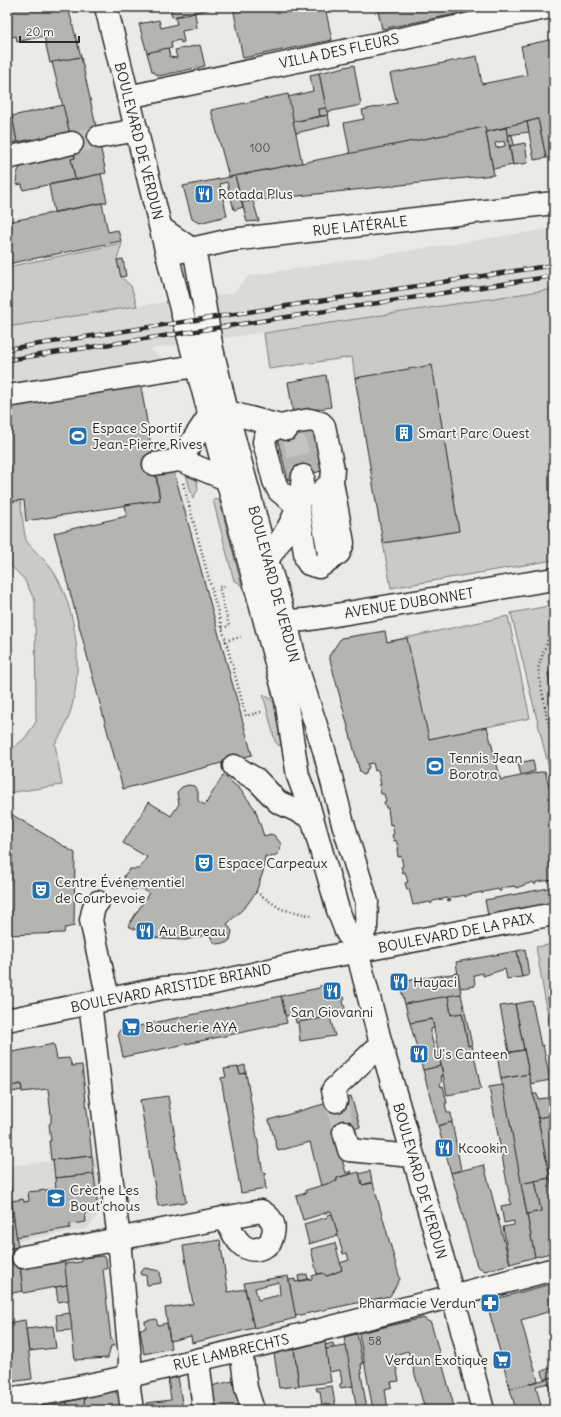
<svg xmlns="http://www.w3.org/2000/svg" width="561" height="1417" viewBox="0 0 561 1417" font-family="Delius,sans-serif">
  <rect width="100%" height="100%" fill="#eaeae6"/>
  <filter id="ink" filterUnits="userSpaceOnUse"><feTurbulence type="fractalNoise" baseFrequency=".025" numOctaves="2"/><feDisplacementMap in="SourceGraphic" scale="8" xChannelSelector="R" yChannelSelector="G"/><feConvolveMatrix kernelMatrix="1 2 1 2 8 2 1 2 1" color-interpolation-filters="sRGB"/></filter>
  <g filter="url(#ink)">
    <!-- built -->
    <g fill="#dadad6">
      <path d="M554 228V289L149 349 164 359 7 384V267L122 243 117 260 121 277 131 286 137 306 233 293 249 276Z"/>
      <path d="M95 1156 102 1210 87 1229 17 1241 9 1166Z"/>
    </g>
    <!-- green -->
    <g fill="#cacac7" stroke="#7a7a79">
      <path d="M122 243 117 260 121 277 131 286 137 306 7 327V267Z"/>
      <path d="M554 289V560L391 588 383 543 459 531 432 366 355 378 352 357 269 369 264 333Z"/>
      <path d="M185 471 196 476 198 489 193 499Z"/>
      <path d="M20 496C21 504 24 538 27 542 36 553 47 561 55 574 82 621 87 698 55 744L62 785 7 793V753L25 738 36 722 35 601 24 579 7 562V498Z"/>
      <path d="M219 499 242 587 238 582 234 581 213 500Z"/>
      <path d="M554 605V789L511 613Z"/>
      <path d="M508 616 530 718 376 750 354 649Z"/>
      <path d="M263 694 271 699 274 703 281 746 278 745 275 741Z"/>
      <path d="M554 944V1050L536 947Z"/>
    </g>
    <!-- building -->
    <g fill="#b4b4b1" stroke="#2b2b2b" fill-rule="evenodd">
      <path d="M7 7H68L81 57 50 63 44 36 17 42 16 36 7 38Z"/>
      <path d="M170 7H221L172 17Z"/>
      <path d="M233 7H325L332 40 243 58Z"/>
      <path d="M377 7H490L382 29Z"/>
      <path d="M195 13 197 28 182 31 184 42 181 43 180 40 171 42 172 48 147 53 139 24 159 20 161 28 177 24 175 17Z"/>
      <path d="M554 39V157L546 158 538 119 486 132 485 127 350 154 344 123 364 119 362 110 397 103 390 74 477 56 482 84 527 75 521 46Z"/>
      <path d="M200 45 205 66 159 76 152 71 147 53 168 48 170 57 177 58 175 50Z"/>
      <path d="M81 57 106 173 75 179 71 159 75 158 72 143 52 62Z"/>
      <path d="M354 65 361 105 327 112 319 73Z"/>
      <path d="M319 73 326 108 319 109 320 116 293 122 288 97 313 91 310 75Z"/>
      <path d="M288 94 302 163 229 177 211 110Z"/>
      <path d="M63 105 70 135 33 143 32 139 17 142 12 116Z"/>
      <path d="M326 108 328 115 320 116 319 109Z"/>
      <path d="M328 115 330 125 296 133 293 122Z"/>
      <path d="M12 116 17 142 7 145V117Z"/>
      <path d="M538 119 546 158 534 160 527 122Z"/>
      <path d="M527 122 529 132 508 135 506 126Z"/>
      <path d="M485 127 494 175 242 202 235 176Z"/>
      <path d="M506 128 513 165 493 169 486 132ZM504 141 505 146 496 148 495 143Z"/>
      <path d="M508 135H512L514 145 510 146Z"/>
      <path d="M525 143 528 163 513 165 510 146Z"/>
      <path d="M73 151 75 158 71 159 75 179 23 190 22 184 16 185 17 173 22 164Z"/>
      <path d="M101 174 107 202 54 212 49 185Z"/>
      <path d="M235 176 243 207 234 210 227 182 220 184 227 216 199 223 192 219 183 186Z"/>
      <path d="M253 201 259 221 247 222 242 202Z"/>
      <path d="M102 203 108 232 118 230 121 241 7 264V222Z"/>
      <path d="M123 259 126 276 121 277 117 260Z"/>
      <path d="M432 365 459 531 383 543 355 378Z"/>
      <path d="M326 375 331 407 293 413 288 382Z"/>
      <path d="M141 386 160 500 26 521 24 500 7 502V407Z"/>
      <path d="M314 428 325 470 288 480 277 438Z"/>
      <path d="M173 468 252 755 123 789 54 533 127 516 125 505 160 500 156 473Z"/>
      <path d="M385 631 387 642 407 638 429 739 487 727 501 780 545 771 549 786H551L554 805 553 880 536 882V884H534L533 882 516 888 515 886 501 888V891H499L498 889 484 892 482 894V892L468 895 465 897V895L450 898 451 900 448 901 447 898 433 901 431 904 430 902 413 905 409 889H407L405 883 408 882 405 872 403 873 401 867 403 866 401 856 398 857 397 850H399L396 840 394 841 392 835 394 834 392 824 390 825 388 808H386L384 802 386 801 384 794H381L379 785H381L378 770 375 771 373 763 368 764 369 768 367 769 366 774 363 775 360 772 329 656 341 638Z"/>
      <path d="M554 672V709L548 673Z"/>
      <path d="M533 760 535 771 521 775 518 763Z"/>
      <path d="M223 775 240 789 255 809 264 836 271 834 275 836 281 844 280 851 276 855 271 857 265 856 263 872 256 892 246 906 227 924 232 931 230 940 226 943 216 944 213 941 209 934 186 940 162 939 150 936 128 926 149 893 141 888 132 890 126 886 124 876 127 872 130 869H139L147 857 123 843 149 802 171 816 179 804 177 792 182 787 188 785 194 786 198 792V801L205 805Z"/>
      <path d="M11 814 75 853 74 926 65 928 64 933 7 935V820Z"/>
      <path d="M554 887V914L490 926 485 900Z"/>
      <path d="M525 949 529 975 522 977 517 951Z"/>
      <path d="M517 951 522 977 507 979 505 969 483 976V973L474 975 475 986 460 988 456 962Z"/>
      <path d="M458 973 461 994 405 1004 399 982Z"/>
      <path d="M321 985 345 998 343 1002 347 1014 315 1020 313 1012 285 1016 281 996 319 988Z"/>
      <path d="M461 994 472 1045 468 1046 462 1013 451 1015 448 996Z"/>
      <path d="M281 996 287 1023 123 1057 118 1033 120 1030Z"/>
      <path d="M448 996 451 1015 462 1013 468 1046 472 1045 481 1089 447 1095 432 1019 410 1023 405 1004Z"/>
      <path d="M554 997V1002L549 1003 548 998Z"/>
      <path d="M532 1001 541 1046 543 1045 550 1080 531 1084 515 1004Z"/>
      <path d="M515 1004 524 1050 509 1052 500 1006Z"/>
      <path d="M306 1016 307 1021 296 1023 295 1018Z"/>
      <path d="M330 1017 335 1036 300 1041 298 1022Z"/>
      <path d="M432 1019 434 1028 431 1029V1036L435 1050H433L435 1057 439 1056 441 1066 423 1070 410 1023Z"/>
      <path d="M54 1044 57 1059 69 1058 72 1066 82 1065 92 1156 51 1160 49 1141H51L49 1124 51 1123V1115L48 1089 22 1092 21 1084 7 1087V1053Z"/>
      <path d="M524 1050 529 1074 501 1079 497 1055Z"/>
      <path d="M245 1065 246 1073 240 1074 238 1067Z"/>
      <path d="M441 1066 443 1076H441L442 1082 440 1083 441 1087 443 1086 447 1103H445L447 1113H451L452 1122 438 1126 423 1070Z"/>
      <path d="M238 1067 240 1074 246 1073 263 1173H266V1175H264L266 1189 241 1193 221 1078 226 1077 224 1069Z"/>
      <path d="M529 1074 550 1178 521 1184 501 1079Z"/>
      <path d="M21 1084 22 1090 7 1093V1087Z"/>
      <path d="M503 1085 535 1257 510 1264 503 1227 514 1225V1221L504 1223 501 1206 511 1204 489 1087Z"/>
      <path d="M533 1094H537L538 1099 554 1097V1115L538 1118Z"/>
      <path d="M168 1096 186 1202 158 1206 140 1100Z"/>
      <path d="M351 1096 360 1127 335 1135 346 1173 351 1171 352 1173 337 1178V1181L321 1186 310 1142 278 1151 269 1120Z"/>
      <path d="M553 1115 554 1118V1199L538 1118Z"/>
      <path d="M452 1122 461 1170 451 1173 438 1126Z"/>
      <path d="M7 1148 14 1220 7 1221Z"/>
      <path d="M92 1156 94 1174 55 1178 53 1160Z"/>
      <path d="M484 1165 510 1264 485 1271 477 1266 451 1173Z"/>
      <path d="M370 1171 372 1182 362 1185 359 1174Z"/>
      <path d="M359 1172 362 1185 373 1183 400 1279 390 1296 295 1316 289 1280 295 1279V1282L312 1279V1276L323 1273 327 1276 342 1270 340 1263 349 1260 347 1253 343 1254 331 1211 303 1220 296 1196 306 1193V1190L337 1181V1178Z"/>
      <path d="M94 1174 98 1210 85 1212 86 1222 70 1224V1228L16 1237 12 1201 23 1199 24 1202 29 1201 28 1192 56 1189 55 1178Z"/>
      <path d="M550 1178 554 1199V1252L535 1257 527 1214 541 1211 535 1181Z"/>
      <path d="M535 1181 541 1211 527 1214 521 1184Z"/>
      <path d="M332 1214 338 1235 309 1244 304 1224 328 1217 327 1215Z"/>
      <path d="M14 1220 18 1247 7 1249V1221Z"/>
      <path d="M220 1240 228 1292 245 1289 254 1328 192 1343 191 1336 170 1341 165 1308 193 1304 183 1246Z"/>
      <path d="M335 1243 342 1270 327 1276 323 1273 317 1274 311 1249Z"/>
      <path d="M18 1247 23 1291 7 1294V1290H9L7 1249Z"/>
      <path d="M102 1256 106 1258 107 1269H103L111 1340H113L114 1346H111L108 1358 75 1360 64 1264 81 1262V1258Z"/>
      <path d="M64 1257 67 1285 23 1293 20 1264Z"/>
      <path d="M145 1268 160 1271 161 1283 147 1285 146 1275H141L140 1272Z"/>
      <path d="M307 1274 308 1279 299 1281 298 1276Z"/>
      <path d="M288 1276 296 1318 254 1328 244 1283ZM279 1282 280 1295 258 1300 255 1288Z"/>
      <path d="M554 1283V1310L521 1320 538 1381 510 1389 488 1307 492 1300Z"/>
      <path d="M67 1285 69 1300 58 1302 56 1287Z"/>
      <path d="M70 1313 72 1330 58 1331 56 1315Z"/>
      <path d="M423 1318 431 1323 455 1410H421L425 1409 408 1351 394 1355 399 1381 391 1382 392 1387 385 1389 388 1410H373L359 1333Z"/>
      <path d="M156 1319 158 1325 167 1323 171 1348 144 1354 140 1329 146 1328 145 1321Z"/>
      <path d="M25 1320 32 1379 10 1382 7 1380V1323Z"/>
      <path d="M53 1326 56 1348 29 1351 26 1329Z"/>
      <path d="M357 1334 363 1364H361L362 1373H361L367 1410H357L344 1337Z"/>
      <path d="M325 1341 331 1382 299 1386 294 1349Z"/>
      <path d="M333 1343 334 1348 326 1349 325 1345Z"/>
      <path d="M346 1346 353 1386 340 1388V1384L342 1383 340 1370 329 1372 326 1349Z"/>
      <path d="M294 1349 299 1386 279 1388 274 1353Z"/>
      <path d="M554 1367V1377L544 1379 542 1371Z"/>
      <path d="M178 1376 183 1410H147L146 1403 171 1400 168 1378Z"/>
      <path d="M554 1377V1409L549 1383 536 1386 542 1410H516L510 1389Z"/>
      <path d="M241 1379 244 1407 214 1410 211 1386Z"/>
      <path d="M332 1386 336 1410H320L319 1407 322 1406 320 1391H317L316 1388Z"/>
      <path d="M114 1391 121 1397 123 1410H85L84 1398Z"/>
      <path d="M84 1398 85 1410H67V1402Z"/>
      <path d="M67 1402V1410H53V1406Z"/>
    </g>
    <g fill="none" stroke-linecap="round" stroke-linejoin="round">
      <!-- minor-tunnel -->
      <g stroke="#c4c4c1" stroke-width="22" stroke-dasharray="22 11" stroke-linecap="butt">
        <path d="M72 143 99 137"/>
        <path d="M293 434 303 476"/>
        <path d="M336 1101 344 1132"/>
      </g>
      <defs>
        <g id="minor">
          <path d="M128 97 550 7"/>
          <path d="M99 137 137 130"/>
          <path d="M7 158 72 143"/>
          <path d="M173 253 231 240 554 203"/>
          <path d="M7 396 196 366"/>
          <path d="M227 412 284 427 287 429"/>
          <path d="M209 416 180 460 226 479"/>
          <path d="M310 420 321 423 324 426 333 469 332 482 343 543 339 553 319 567 309 564 306 559 298 506 279 491 274 481 264 442C266 425 296 423 310 420Z"/>
          <path d="M154 464 180 460"/>
          <path d="M267 560C288 530 300 514 303 476"/>
          <path d="M330 560 319 496 322 491 332 482"/>
          <path d="M268 618 286 621 305 620 554 579"/>
          <path d="M234 766 257 780 278 802 311 817"/>
          <path d="M98 902 94 907 91 920 108 999"/>
          <path d="M90 1003 119 1240 130 1359 129 1388 132 1410"/>
          <path d="M7 1020 163 988 210 984 312 960 554 914"/>
          <path d="M336 1101 333 1090 381 1044"/>
          <path d="M344 1132 349 1150 412 1156"/>
          <path d="M23 1257C103 1243 182 1225 261 1211 276 1220 276 1228 270 1243 245 1261 234 1238 225 1217"/>
          <path d="M241 1350 246 1388 253 1410"/>
          <path d="M198 1360 204 1410"/>
          <path d="M7 1399C71 1391 134 1375 197 1360 317 1332 435 1301 554 1269"/>
        </g>
        <g id="major">
          <path d="M106 7 175 286 286 700 298 776 307 800 338 910 346 931 357 951 381 1044 446 1270 483 1410"/>
          <path d="M161 228 190 248 196 259 212 349 227 412 267 560 286 621 296 664 324 750 342 820 367 902 366 927 357 951"/>
        </g>
      </defs>
      <!-- minor casing -->
      <use href="#minor" stroke="#2b2b2b" stroke-width="25"/>
      <!-- major casing -->
      <use href="#major" stroke="#2b2b2b" stroke-width="25"/>
      <!-- path -->
      <g stroke="#2b2b2b" stroke-width="2.5" stroke-dasharray="1 3" stroke-linecap="butt">
        <path d="M183 483 246 716 261 712"/>
        <path d="M547 601 551 616 550 633 538 668 547 719 554 741"/>
        <path d="M222 628 229 626 219 587 227 586"/>
        <path d="M225 641 241 637"/>
        <path d="M256 892 281 909 313 916"/>
      </g>
      <!-- minor -->
      <use href="#minor" stroke="#f6f6f2" stroke-width="22"/>
      <!-- major -->
      <use href="#major" stroke="#f6f6f2" stroke-width="22"/>
      <defs>
        <g id="rail">
          <path d="M7 349 554 265"/>
          <path d="M7 360 554 276"/>
        </g>
      </defs>
      <!-- rail casing -->
      <use href="#rail" stroke="#2b2b2b" stroke-width="4.5"/>
      <!-- rail -->
      <use href="#rail" stroke="#f6f6f2" stroke-width="3" stroke-dasharray="9" stroke-linecap="butt"/>
    </g>
  </g>
  <!-- icons -->
  <defs>
    <symbol id="restaurant-square" viewBox="-11 -11 22 22"><rect x="-9" y="-9" width="18" height="18" rx="4" fill="#1f6fb2" stroke="#f6f6f2"/><path d="M-5-6h1v4h1v-4h1v4h1v-4h1v5L-1.5 .5V6h-2V.5L-5-1ZM5-6V6H3V1.5H1.5Q1.5-4 5-6Z" fill="#fff"/></symbol>
    <symbol id="building-square" viewBox="-11 -11 22 22"><rect x="-9" y="-9" width="18" height="18" rx="4" fill="#1f6fb2" stroke="#f6f6f2"/><path d="M-4-6H4V6H1V3H-1V6H-4ZM-2.5-4.3h1.7v1.8h-1.7ZM.8-4.3h1.7v1.8H.8ZM-2.5-1h1.7V.8h-1.7ZM.8-1h1.7V.8H.8Z" fill="#fff"/></symbol>
    <symbol id="stadium-square" viewBox="-11 -11 22 22"><rect x="-9" y="-9" width="18" height="18" rx="4" fill="#1f6fb2" stroke="#f6f6f2"/><path d="M0-5a6.5 5 0 1 0 0 10a6.5 5 0 1 0 0-10ZM-3.5-1.8h7v3.6h-7Z" fill="#fff"/></symbol>
    <symbol id="theatre-square" viewBox="-11 -11 22 22"><rect x="-9" y="-9" width="18" height="18" rx="4" fill="#1f6fb2" stroke="#f6f6f2"/><path d="M-5-5.5Q0-4 5-5.5V0Q5 5 0 6Q-5 5-5 0ZM-3.3-2.5H-1v1.5H-3.3ZM1-2.5H3.3v1.5H1ZM-2.8 1Q0 5.5 2.8 1Z" fill="#fff"/></symbol>
    <symbol id="supermarket-square" viewBox="-11 -11 22 22"><rect x="-9" y="-9" width="18" height="18" rx="4" fill="#1f6fb2" stroke="#f6f6f2"/><path d="M-6-5.5h2.5l.6 2H6L4.5 2H-2.5L-4.4-4H-6ZM-1.5 3.2a1.3 1.3 0 1 0 .1 0ZM3 3.2a1.3 1.3 0 1 0 .1 0Z" fill="#fff"/></symbol>
    <symbol id="school-square" viewBox="-11 -11 22 22"><rect x="-9" y="-9" width="18" height="18" rx="4" fill="#1f6fb2" stroke="#f6f6f2"/><path d="M0-5L7-2L0 1L-7-2ZM-4 1L0 2.5L4 1V4Q0 6-4 4Z" fill="#fff"/></symbol>
    <symbol id="pharmacy-square" viewBox="-11 -11 22 22"><rect x="-9" y="-9" width="18" height="18" rx="4" fill="#1f6fb2" stroke="#f6f6f2"/><path d="M-2-6h4v4h4v4h-4v4h-4v-4h-4v-4h4Z" fill="#fff"/></symbol>
  </defs>
  <g fill-rule="evenodd">
    <use href="#restaurant-square" x="193" y="183" width="22" height="22"/>
    <use href="#building-square" x="393" y="422" width="22" height="22"/>
    <use href="#stadium-square" x="67" y="425" width="22" height="22"/>
    <use href="#stadium-square" x="424" y="755" width="22" height="22"/>
    <use href="#theatre-square" x="193" y="852" width="22" height="22"/>
    <use href="#theatre-square" x="30" y="879" width="22" height="22"/>
    <use href="#restaurant-square" x="134" y="920" width="22" height="22"/>
    <use href="#restaurant-square" x="388" y="971" width="22" height="22"/>
    <use href="#restaurant-square" x="321" y="980" width="22" height="22"/>
    <use href="#supermarket-square" x="120" y="1016" width="22" height="22"/>
    <use href="#restaurant-square" x="408" y="1043" width="22" height="22"/>
    <use href="#restaurant-square" x="433" y="1137" width="22" height="22"/>
    <use href="#school-square" x="45" y="1187" width="22" height="22"/>
    <use href="#pharmacy-square" x="479" y="1292" width="22" height="22"/>
    <use href="#supermarket-square" x="491" y="1349" width="22" height="22"/>
  </g>
  <g text-anchor="middle" stroke-width="3.5" stroke-linejoin="round" paint-order="stroke">
    <!-- number labels -->
    <g font-size="12" fill="#4d4d4c">
      <text x="260" y="152">100</text>
      <text x="375" y="1345">58</text>
    </g>
    <!-- street labels -->
    <g font-size="14" fill="#2b2b2b" stroke="#f6f6f2">
      <text transform="translate(339 51) rotate(-12)" y="5">VILLA DES FLEURS</text>
      <text transform="translate(139 141) rotate(76)" y="5">BOULEVARD DE VERDUN</text>
      <text transform="translate(360 226) rotate(-6)" y="5">RUE LATÉRALE</text>
      <text transform="translate(274 584) rotate(75)" y="5">BOULEVARD DE VERDUN</text>
      <text transform="translate(409 603) rotate(-9)" y="5">AVENUE DUBONNET</text>
      <text transform="translate(456 933) rotate(-11)" y="5">BOULEVARD DE LA PAIX</text>
      <text transform="translate(171 988) rotate(-11)" y="5">BOULEVARD ARISTIDE BRIAND</text>
      <text transform="translate(420 1181) rotate(74)" y="5">BOULEVARD DE VERDUN</text>
      <text transform="translate(231 1352) rotate(-13)" y="5">RUE LAMBRECHTS</text>
    </g>
    <!-- poi labels -->
    <g font-size="14" fill="#2b2b2b" stroke="#f6f6f2" text-anchor="start">
      <text x="218" y="199">Rotada Plus</text>
      <text x="92" y="433">Espace Sportif<tspan x="92" dy="16">Jean-Pierre Rives</tspan></text>
      <text x="418" y="438">Smart Parc Ouest</text>
      <text x="449" y="763">Tennis Jean<tspan x="449" dy="16">Borotra</tspan></text>
      <text x="218" y="868">Espace Carpeaux</text>
      <text x="55" y="887">Centre Événementiel<tspan x="55" dy="16">de Courbevoie</tspan></text>
      <text x="159" y="936">Au Bureau</text>
      <text x="413" y="987">Hayaci</text>
      <text x="332" y="1017" text-anchor="middle">San Giovanni</text>
      <text x="145" y="1032">Boucherie AYA</text>
      <text x="433" y="1059">U's Canteen</text>
      <text x="458" y="1153">Kcookin</text>
      <text x="70" y="1195">Crèche Les<tspan x="70" dy="16">Bout'chous</tspan></text>
      <text x="476" y="1308" text-anchor="end">Pharmacie Verdun</text>
      <text x="488" y="1365" text-anchor="end">Verdun Exotique</text>
    </g>
  </g>
  <!-- margin -->
  <rect width="561" height="1417" fill="none" stroke="#f6f6f2" stroke-width="24"/>
  <rect x="12" y="12" width="537" height="1393" fill="none" stroke="#2b2b2b" stroke-width="1.5" filter="url(#ink)"/>
  <!-- scale -->
  <path d="M20 36v6h59v-6" fill="none" stroke="#2b2b2b" stroke-width="2"/>
  <text x="26" y="36" font-size="12" fill="#2b2b2b" stroke="#f6f6f2" stroke-width="3" paint-order="stroke">20 m</text>
</svg>
